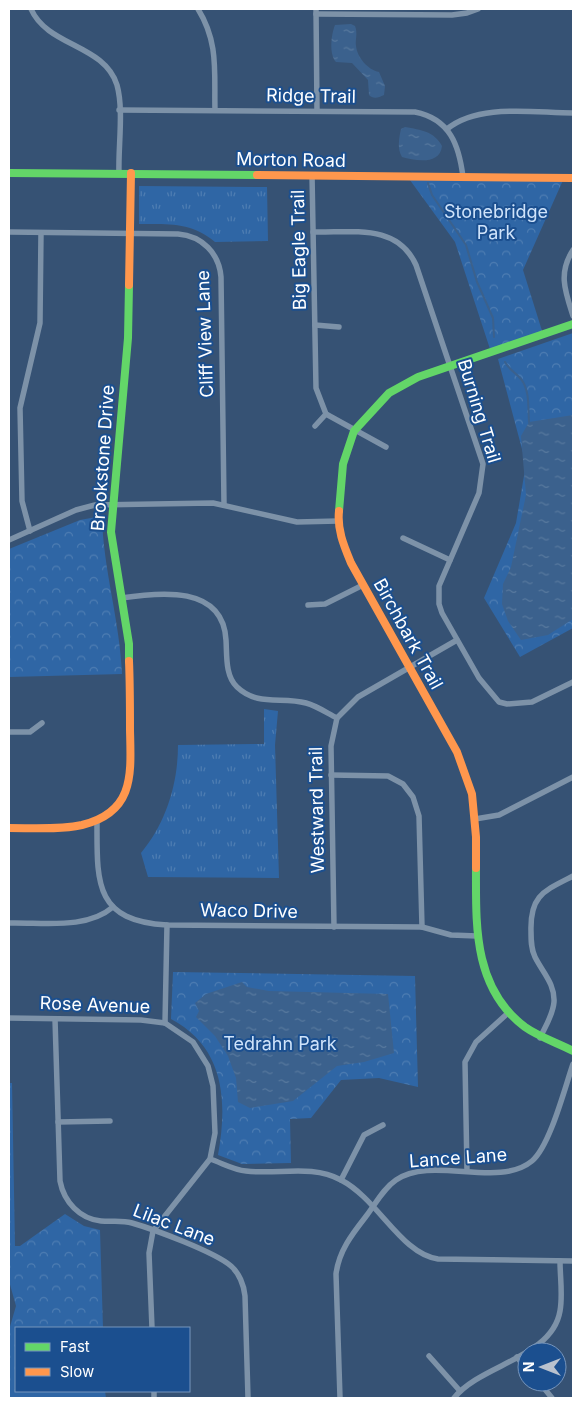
<svg xmlns="http://www.w3.org/2000/svg" width="582" height="1407" viewBox="0 0 582 1407" font-family="Inter,sans-serif">
  <defs>
    <pattern id="grass-tufts" width="24" height="20" patternUnits="userSpaceOnUse" patternTransform="scale(1.25)"><rect width="24" height="20" fill="#2f66a5"/><path d="M3 7l-1-3M5 7V3M7 7l1-3M15 17l-1-3M17 17v-4M19 17l1-3" fill="none" stroke="#4e7db2"/></pattern>
    <pattern id="park-crowns" width="20" height="18" patternUnits="userSpaceOnUse" patternTransform="scale(1.25)"><rect width="20" height="18" fill="#2f66a5"/><path d="M2 6a3 3 0 1 1 6 0M12 15a3 3 0 1 1 6 0" fill="none" stroke="#4e7db2"/></pattern>
    <pattern id="water-ripples" width="26" height="14" patternUnits="userSpaceOnUse" patternTransform="scale(1.25)"><rect width="26" height="14" fill="#3b618d"/><path d="M2 4q2-2 4 0t4 0M15 11q2-2 4 0t4 0" fill="none" stroke="#58799e"/></pattern>
  </defs>
  <rect width="100%" height="100%" fill="#365274"/>
  <!-- grass -->
  <g fill="url(#grass-tufts)">
    <path d="M139 186 267 187 268 241 215 242C192 222 168 224 139 224Z"/>
    <path d="M264 709 278 711 275 745 279 878 148 877 141 853C166 823 178 784 178 745L264 744Z"/>
  </g>
  <!-- park -->
  <g fill="url(#park-crowns)">
    <path d="M407 176 564 178 523 270 543 334 491 352 455 242Z"/>
    <path d="M573 333V628L520 657 484 598 516 523 526 464 498 359Z"/>
    <path d="M102 516C103 569 120 621 122 674L9 677V549L80 520Z"/>
    <path d="M173 972 415 976 418 1087 379 1078 341 1080 311 1118 290 1119 291 1163 242 1164 218 1155C228 1100 224 1047 171 1019Z"/>
    <path d="M9 1083H12L15 1246H20L65 1214 84 1226 100 1230 103 1328H16V1391H105L106 1398H9V1330L16 1306 9 1281Z"/>
  </g>
  <!-- water -->
  <g fill="url(#water-ripples)">
    <path d="M351 24 355 26C358 34 355 39 356 46 357 57 368 70 379 72L385 86 384 95C378 98 373 99 369 95L368 80 352 63 336 62C329 54 331 35 335 25Z"/>
    <path d="M405 127C421 130 434 131 442 146 440 165 416 161 402 157 397 149 399 138 401 129Z"/>
    <path d="M573 415V619L548 635 521 640 508 621 502 604 503 584 511 567 526 495 521 436 529 422Z"/>
    <path d="M242 982 247 987 269 991 388 994 394 1053 364 1062 337 1066 293 1101 250 1108 238 1102 236 1078 228 1056 215 1036 196 1017 199 1011 195 1003 206 994Z"/>
  </g>
  <g fill="none" stroke-linecap="round" stroke-linejoin="round">
    <!-- stream -->
    <g stroke="#3b618d" stroke-width="2">
      <path d="M428 183 432 195 466 245 477 282 493 318 494 337"/>
      <path d="M505 362C509 370 515 372 521 379 530 390 528 409 529 422"/>
    </g>
    <!-- street -->
    <g stroke="#7d92a8" stroke-width="5.5">
      <path d="M31 9C48 47 104 44 117 85 124 110 118 147 119 173"/>
      <path d="M198 9C219 43 214 72 215 110"/>
      <path d="M316 9 317 111"/>
      <path d="M316 14 452 15 467 13 478 9"/>
      <path d="M119 110 415 112C450 119 459 145 463 177"/>
      <path d="M447 129C479 103 534 113 573 113"/>
      <path d="M312 175 316 388 326 414 315 426"/>
      <path d="M9 232 178 234C202 236 219 253 221 277L224 504"/>
      <path d="M313 232C352 233 397 223 416 265L483 464 479 493 439 586V604L442 613 479 678 499 702 507 704 532 702 573 682"/>
      <path d="M573 250C558 273 565 291 573 316"/>
      <path d="M315 325 339 327"/>
      <path d="M326 414 386 447"/>
      <path d="M30 531 22 501 20 408 40 323 41 233"/>
      <path d="M403 538 450 560"/>
      <path d="M9 540 76 510 95 505 213 503 297 522 338 521"/>
      <path d="M121 598C160 592 223 585 226 640 227 655 225 676 237 687 258 707 282 696 306 703 317 706 327 713 337 718"/>
      <path d="M308 605 325 604 363 585"/>
      <path d="M9 732H30L42 723"/>
      <path d="M331 775 388 776 403 784 413 797 419 816 422 927"/>
      <path d="M475 819 499 815 573 777"/>
      <path d="M97 822C97 882 94 921 167 925L422 927 451 935 477 936"/>
      <path d="M9 923C43 922 86 930 113 907"/>
      <path d="M334 927 331 746 337 718 358 697 457 640"/>
      <path d="M9 1018 141 1020 165 1023 193 1042 208 1066 213 1086 215 1133 210 1159 153 1231 149 1253 152 1328"/>
      <path d="M55 1019 60 1181C64 1202 80 1219 101 1221 112 1222 122 1220 132 1223 153 1229 215 1252 231 1266 239 1273 244 1285 245 1296L248 1398"/>
      <path d="M165 1023 167 925"/>
      <path d="M540 1038C545 1027 553 1015 554 1002 555 984 543 973 535 957 531 949 531 940 531 931 530 895 544 891 573 876"/>
      <path d="M58 1122 110 1121"/>
      <path d="M210 1159C222 1163 234 1170 246 1171 279 1175 311 1164 341 1180 378 1199 401 1254 438 1259L573 1261"/>
      <path d="M467 1171 465 1062 476 1042 508 1013"/>
      <path d="M341 1180 364 1135 383 1125"/>
      <path d="M429 1356 460 1391"/>
      <path d="M517 1357 527 1370"/>
      <path d="M539 1382 552 1398"/>
      <path d="M154 1391V1398"/>
      <path d="M340 1398 336 1274C339 1250 353 1233 367 1215 376 1203 384 1188 396 1180 432 1155 498 1189 532 1161 550 1146 565 1087 573 1064"/>
      <path d="M454 1398C481 1364 552 1358 560 1311 563 1295 560 1277 560 1261"/>
    </g>
    <!-- fast -->
    <g stroke="#63d668" stroke-width="8">
      <path d="M9 173 257 175"/>
      <path d="M129 285 128 338 111 532 129 644V661"/>
      <path d="M339 511 343 464 354 431 389 393 418 377 573 324"/>
      <path d="M476 868C476 925 473 988 525 1027 539 1037 558 1043 573 1051"/>
    </g>
    <!-- slow -->
    <g stroke="#ff974d" stroke-width="8">
      <path d="M257 175 573 178"/>
      <path d="M129 285 131 173"/>
      <path d="M339 511C337 530 344 546 351 563L457 752 472 794 476 837V868"/>
      <path d="M9 828C33 828 58 830 82 825 135 812 131 774 130 730 130 707 130 684 129 661"/>
    </g>
  </g>
  <g text-anchor="middle" stroke-width="4" stroke-linejoin="round" paint-order="stroke">
    <!-- street labels -->
    <g font-size="18" fill="#fff" stroke="#1b4f8f">
      <text transform="translate(311 96) rotate(1)" y="6">Ridge Trail</text>
      <text transform="translate(291 160) rotate(1)" y="6">Morton Road</text>
      <text transform="translate(299 250) rotate(-91)" y="6">Big Eagle Trail</text>
      <text transform="translate(205 334) rotate(-92)" y="6">Cliff View Lane</text>
      <text transform="translate(479 411) rotate(73)" y="6">Burning Trail</text>
      <text transform="translate(103 458) rotate(-86)" y="6">Brookstone Drive</text>
      <text transform="translate(408 634) rotate(61)" y="6">Birchbark Trail</text>
      <text transform="translate(317 810) rotate(-91)" y="6">Westward Trail</text>
      <text transform="translate(249 911) rotate(1)" y="6">Waco Drive</text>
      <text transform="translate(95 1005) rotate(2)" y="6">Rose Avenue</text>
      <text transform="translate(458 1158) rotate(-4)" y="6">Lance Lane</text>
      <text transform="translate(174 1225) rotate(21)" y="6">Lilac Lane</text>
    </g>
    <!-- park labels -->
    <g font-size="18" fill="#cfe3fa" stroke="#1b4f8f">
      <text x="496" y="218">Stonebridge<tspan x="496" dy="21">Park</tspan></text>
      <text x="280" y="1050">Tedrahn Park</text>
    </g>
  </g>
  <!-- border -->
  <rect width="582" height="1407" fill="none" stroke="#ffffff" stroke-width="20"/>
  <!-- legend -->
  <rect x="15" y="1327" width="175" height="65" fill="#1b4f8f" stroke="#7695bc"/>
  <rect x="25" y="1343" width="25" height="8" fill="#63d668" stroke="#7695bc"/>
  <text x="60" y="1352" font-size="15" fill="#ffffff">Fast</text>
  <rect x="25" y="1368" width="25" height="8" fill="#ff974d" stroke="#7695bc"/>
  <text x="60" y="1377" font-size="15" fill="#ffffff">Slow</text>
  <!-- north arrow -->
  <g transform="translate(542 1367) rotate(270)"><circle r="24" fill="#1b4f8f" stroke="#7695bc"/>
  <path d="M0-4L9 19L0 12L-9 19Z" fill="#b9c2ce"/>
  <text y="-8" font-size="14" font-weight="bold" text-anchor="middle" fill="#ffffff">N</text>
  </g>
</svg>
